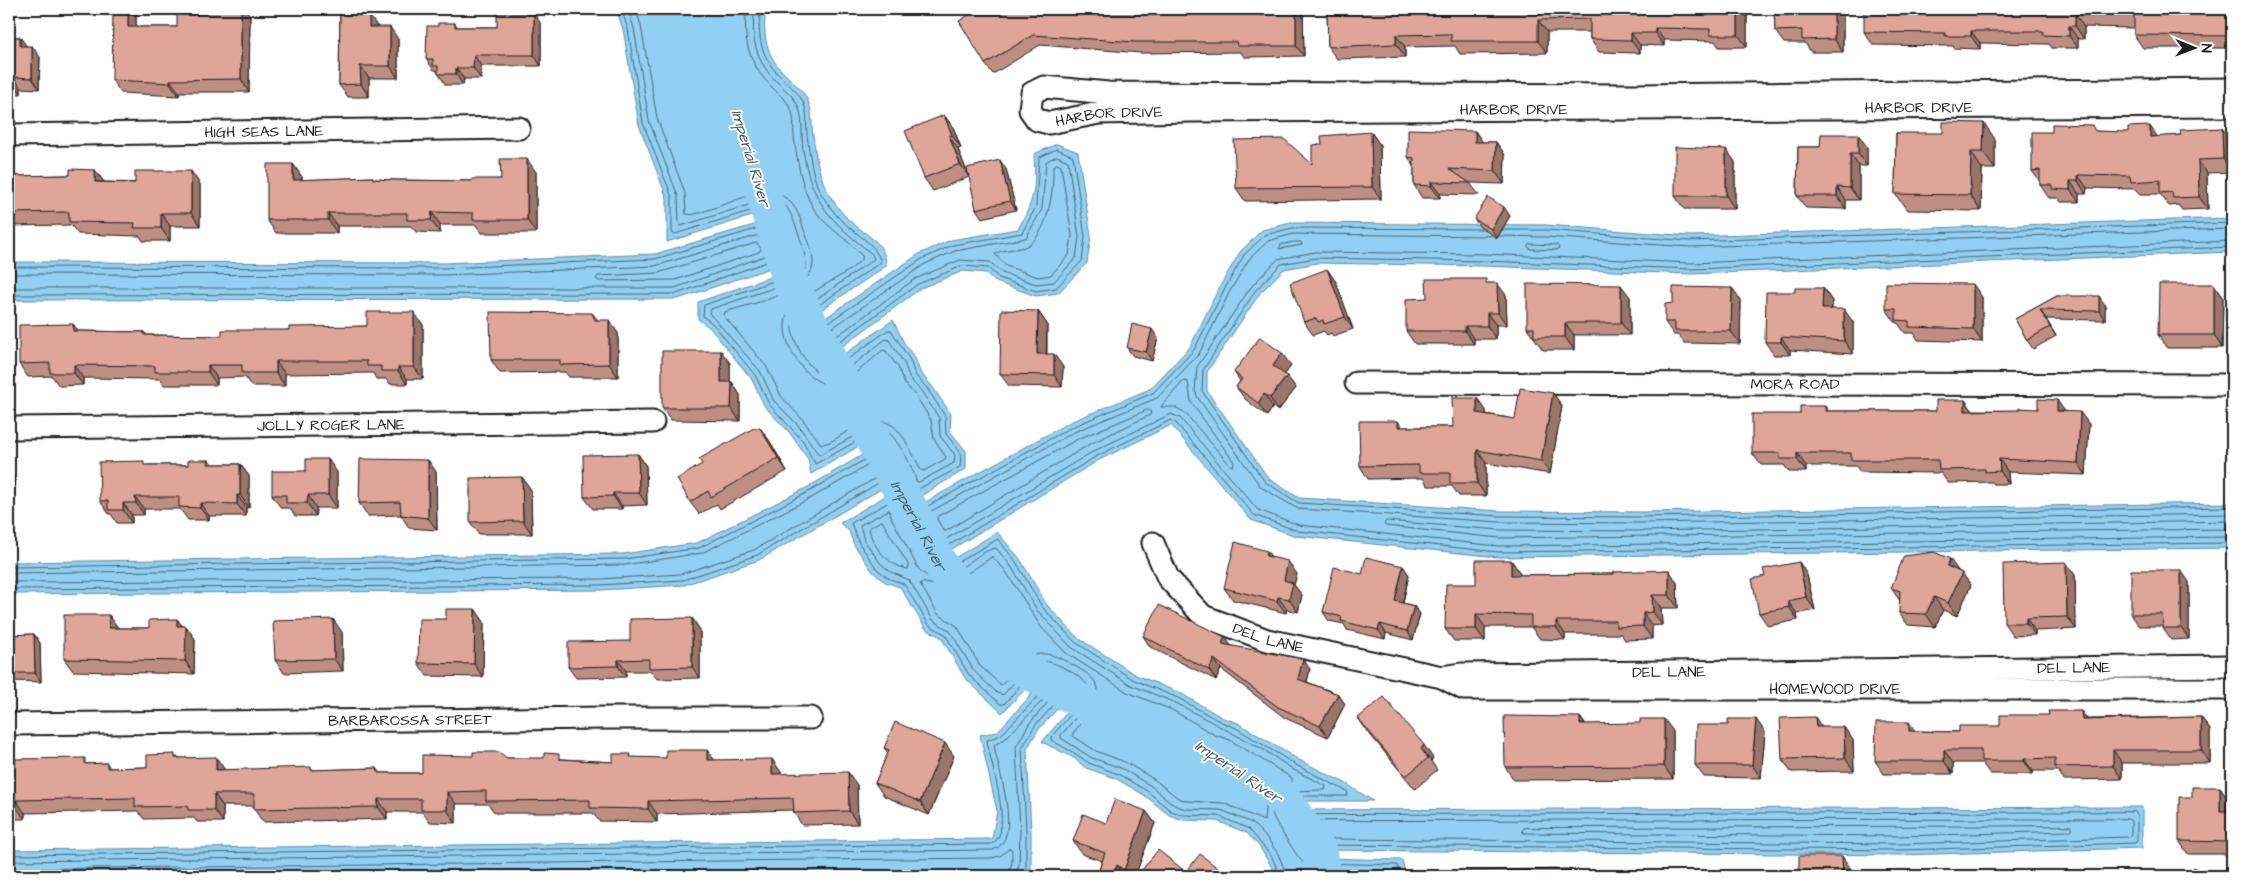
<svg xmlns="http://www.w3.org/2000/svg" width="2241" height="885" viewBox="0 0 2241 885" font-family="'Architects Daughter',sans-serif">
  <rect width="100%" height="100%" fill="#fff"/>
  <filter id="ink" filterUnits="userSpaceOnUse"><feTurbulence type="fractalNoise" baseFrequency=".02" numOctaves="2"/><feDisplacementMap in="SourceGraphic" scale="10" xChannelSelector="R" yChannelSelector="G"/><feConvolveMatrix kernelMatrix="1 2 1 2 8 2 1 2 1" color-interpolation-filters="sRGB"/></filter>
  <g filter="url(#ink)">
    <!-- water -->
    <g fill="#91d0f2" stroke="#62889c">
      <path d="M616 9H766C762 34 766 57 786 75 794 83 803 90 808 101 813 113 811 123 813 135 817 169 822 189 844 215 858 232 887 240 886 266L806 320C799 331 817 363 829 365L893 320 905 345 915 358 920 372 931 385 951 414 950 431 966 451V469L902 507V514L930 564 936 567 942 566 997 532 1020 559 1046 604 1078 638 1136 675 1180 693 1223 718 1238 723 1299 760 1345 783 1373 801H1292L1284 805V815L1311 855 1316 858 1402 860 1406 876H1277L1259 846 1247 833 1217 821 1183 820 1169 815 1144 795 1115 778 1086 768 1074 758 1042 742 1079 698V692C1070 683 1054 674 1042 672L1002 713 965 678 941 637 926 629 900 587 885 582 873 572 854 545 849 531 840 523 904 485 903 477 885 443 880 439H871L811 474 808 459 789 432 765 407 751 378 710 328 698 319V302L788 271 793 268 794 261 780 217 774 211H768L667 242V198L639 125 623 29Z"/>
      <path d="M1057 144 1078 152 1091 236 1087 263 1058 293 1036 296 996 282 986 273 963 271 921 288 828 357 812 327 919 254 951 240 1018 229C1035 200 1036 187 1034 154Z"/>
      <path d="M2232 218V252L1692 274 1482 266 1317 263 1284 269 1260 293 1207 372V391L1269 479 1299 498 1500 511 1641 512 2232 503V548L1498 557 1296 536 1251 520 1171 425 1099 460 937 558 911 510 1070 422 1150 389 1190 347 1219 288 1240 252 1262 230 1291 223 1546 225 1690 236Z"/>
      <path d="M771 220 785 263 678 299 9 300V262L444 263 655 254Z"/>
      <path d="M876 447 895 481 759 560 684 585 601 590 9 594V562L623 554 697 543 808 487Z"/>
      <path d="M1044 681 1070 695 1038 730 1027 749 1031 831V871L1024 876H9V850L992 839 997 811 980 735 997 732Z"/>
      <path d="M2142 807V848L1899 855 1319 850 1292 810Z"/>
    </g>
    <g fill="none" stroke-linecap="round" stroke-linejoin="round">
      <!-- shore -->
      <g stroke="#4b6472" stroke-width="1">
        <path d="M621 9 628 29 643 123 672 197V233L675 234 766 206H775C787 211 802 258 797 270L791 275 704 305 703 316 714 325 755 375 769 404 803 441 815 464 868 435 878 434C890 436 910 474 908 486L902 495 851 523 859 543 877 569 888 578 904 584 929 625 945 634 969 675 1000 704H1004L1033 671 1041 667 1052 669 1078 684 1084 691 1083 701 1051 737V740L1076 754 1089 763 1118 774 1147 791 1171 811 1184 815 1219 816 1249 829 1272 857 1280 876"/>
        <path d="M628 9 634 28 649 121 678 196 679 224 681 226 765 200C771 200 778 199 784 204 792 210 807 255 806 266 804 273 800 277 794 281L711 309 709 313 760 371 774 401 798 425 819 455 867 429 883 428C895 434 914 468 916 481L919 482 954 463 955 455 940 436 939 418 922 392 910 379 904 363 889 340 886 339C872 349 847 373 831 376 812 379 791 341 792 325 792 320 795 316 799 312L874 259 872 254C831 221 811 203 803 149 801 135 804 117 797 104 792 94 784 89 777 82 756 62 750 37 755 9"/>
        <path d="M636 9 641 26 657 118 685 193 686 214C693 216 701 212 708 210 746 198 786 172 802 224 806 236 814 251 813 264 812 293 748 304 725 312L724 316 766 366 781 396 803 420 821 444C829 444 838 437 845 433 893 405 900 430 921 470L924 471 945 459 946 457 934 439 931 420 916 396 904 383 898 367 886 351 883 350C869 361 848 384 829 384 805 384 775 335 788 314 802 291 850 277 863 257 847 237 820 225 809 200 800 180 797 158 794 137 793 127 795 117 790 107 785 98 777 93 770 85 749 64 742 38 747 9"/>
        <path d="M761 9C756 36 762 60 782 78 791 87 799 93 804 104 808 115 806 124 807 135 810 154 812 181 823 197 829 205 835 215 842 221 856 235 875 242 881 262L803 316C800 320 798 322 798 327 798 335 814 366 821 369 827 371 832 369 837 367L888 330H891L910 360 915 375 927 388 945 416 946 434 961 453 960 467 903 497 897 505V516L924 564 935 572 944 570 998 539 1016 562 1042 607 1075 642 1134 680 1178 698 1221 722 1236 728 1296 765 1348 792 1347 796H1292L1280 802 1277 810 1279 817 1307 858 1316 863 1397 865 1401 876"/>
        <path d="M1057 149 1073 156 1085 237 1082 261 1056 288 1036 291 999 278 988 268 962 266 918 284 832 347H828L820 328 922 259 953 245 1022 233 1036 207 1039 158Z"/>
        <path d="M1057 156 1068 161 1079 237 1076 258 1054 282 1036 284 1002 273 990 262 960 260 915 279 834 338H831L829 330 925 264 955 251 1026 238 1042 209 1046 162Z"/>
        <path d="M1057 164 1061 166 1072 236 1069 255 1051 275 1038 277 1006 266 995 254C1002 249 1015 250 1024 247 1048 239 1054 189 1053 167Z"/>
        <path d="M1481 229 1292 228 1265 235 1244 255 1224 290 1194 350 1153 393 1072 427 919 511 937 549 941 550 1097 456 1171 420 1176 423 1254 515 1298 531 1498 552 2232 543"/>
        <path d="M1503 230H1546L1690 241 2232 223"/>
        <path d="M1491 236 1293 234 1268 241 1249 259 1229 293 1199 354 1157 398 1074 432 928 513 927 517 940 540 943 541 1094 451 1171 414 1180 418 1258 510 1299 525 1498 546 2232 537"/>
        <path d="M1499 236 1546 237 1690 247 2232 229"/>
        <path d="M2232 241 1692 263 1483 254 1315 252 1278 259 1251 287 1197 367 1195 391 1198 398 1261 487 1298 509 1500 522 1641 523 2232 514"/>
        <path d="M1294 242H1301L1302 245 1279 249 1281 245Z"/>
        <path d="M757 243 761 249 759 252 675 280 599 281 596 279 598 276 658 273Z"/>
        <path d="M1530 244 1557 245 1559 248 1557 250 1530 249 1528 246Z"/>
        <path d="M2232 247 1692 269 1483 261 1316 258 1281 264 1256 290 1203 370 1202 391 1265 482 1299 503 1500 516 1641 517 2232 507"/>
        <path d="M9 267 444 268 655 259 766 226 778 258 676 294 9 295"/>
        <path d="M9 274 444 275 655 266 762 234 770 254 675 288H9"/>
        <path d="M1184 381 1188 382 1191 402 1234 462 1233 466 1230 465 1184 412 1175 407H1161Z"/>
        <path d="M1148 410 1151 412 1150 415 1090 444 946 531 943 530 937 519 938 516 1078 439Z"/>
        <path d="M882 521 909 566 908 569C890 567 871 546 869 528Z"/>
        <path d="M2232 521 1641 531 1500 530 1386 521 1384 524 1386 526 1499 538 2232 529"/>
        <path d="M992 557 1005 570 1041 627 1066 653 1127 692 1172 710 1215 735 1230 740 1292 778V782C1266 787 1266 798 1264 821L1223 803 1187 801 1178 798 1155 780 1125 762 1096 751 1073 736V733L1096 707 1098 688C1094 676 1083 671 1073 665 1030 640 1031 661 1001 685L980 666 957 626 938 614 920 584 922 582C948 592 971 570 992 557Z"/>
        <path d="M9 567 624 559 699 548 810 491 873 455 875 456 887 478 757 555 683 580 600 585 9 589"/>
        <path d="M9 573 624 565 702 553 813 497 870 464 873 465 879 476 754 550 681 574 600 579 9 582"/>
        <path d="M2135 812 2137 815V841L2135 843 1899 850 1323 845 1304 818 1306 815Z"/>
        <path d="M2128 819 2131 821V835L2129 837 1899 844 1327 839 1315 824 1318 821Z"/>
        <path d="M2071 826 2073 829 2071 831 1899 836 1524 833 1522 831 1524 828Z"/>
        <path d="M9 855 992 844C1015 832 989 760 987 740L1001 735 1046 688 1059 695 1060 698 1034 727 1022 748 1026 831V868L1022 876"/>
        <path d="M9 861 993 850C1024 840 997 767 994 745L1005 739 1047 696 1050 700 1029 724 1016 747 1020 831 1019 865 1015 876"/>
        <path d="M9 869 991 858 1000 856 1010 848 1012 850V862L1008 876"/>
        <path d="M1287 876 1278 854 1267 838 1252 823 1221 810 1185 809 1174 805 1151 786 1121 768 1092 758 1061 738V735L1090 701C1091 696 1091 690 1088 686 1081 675 1049 657 1037 662 1023 668 1013 685 1003 695L997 693 974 671 950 631 933 620 909 580 891 572 881 564 864 540 860 525 889 510 892 519 918 568C941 598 973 551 996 548L1011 566 1037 610 1071 647 1131 685 1176 703 1264 750 1294 770 1326 786 1325 790C1280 791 1252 790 1287 840 1294 850 1301 864 1312 869 1323 873 1376 870 1392 871L1395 876"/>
      </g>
      <!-- river -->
      <g stroke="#91d0f2" stroke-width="35">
        <path id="s1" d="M754 165 789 278 812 327 943 569 969 603"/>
        <path d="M1000 645 1015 664 1098 711 1120 718"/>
        <path d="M1249 775 1282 796 1319 850 1323 876"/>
      </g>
      <defs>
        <g id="street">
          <path id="s2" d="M2232 89 1632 95 1108 93 1044 87 1032 93 1030 110 1037 120 1049 123 1099 113 1191 111 2232 106"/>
          <path id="s3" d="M9 135 519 128"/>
          <path id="s4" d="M1356 383 2232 385"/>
          <path id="s5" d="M9 428 653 422"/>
          <path id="s6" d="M1153 543 1168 578 1203 616 1267 640 1442 677 1462 674 2232 666"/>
          <path id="s7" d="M1442 677 1464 689H2232"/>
          <path id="s8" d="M9 724 611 718H811"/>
        </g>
      </defs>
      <!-- street casing -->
      <use href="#street" stroke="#1c1c1c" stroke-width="25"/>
      <!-- street -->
      <use href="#street" stroke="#fff" stroke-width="21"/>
    </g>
    <!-- wall -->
    <g fill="#bf8e83" stroke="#1c1c1c">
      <path d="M340 9H361L366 15 378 27 398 39V78H369V97H348L339 85Z"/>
      <path d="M979 9H1303L1304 56 1244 57 1241 52 1142 53 1040 45 993 74 985 64Z"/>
      <path d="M1327 9H1747V47H1719L1715 41 1664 40V46L1640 45V53L1599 52 1590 39V32H1547V53L1460 54 1455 46 1405 47V57L1337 59 1328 47Z"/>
      <path d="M1774 9H1843V52H1811L1805 43H1784L1775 31Z"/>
      <path d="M1931 9V10H1964L2232 9V48H2143L2134 35V28L2084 27V39H2078V48H2052L2049 44 1980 43V49L1954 48 1953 46 1873 45 1864 32Z"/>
      <path d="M136 10V27H177L250 15 249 92H179V96L121 93 112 80Z"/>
      <path d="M455 23 457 27H497L541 24V66H481V79H464L463 85H446L436 70H434L426 59 438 26Z"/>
      <path d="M9 37H20L26 46 40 57 39 89 21 88V94H9Z"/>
      <path d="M944 115 953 127 961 148 958 149 969 177 933 191 924 178Z"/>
      <path d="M2222 128 2231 141 2232 172 2207 173 2208 209 2182 210 2178 205 2169 206 2160 194H2140L2135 189 2087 188 2086 194H2079V202H2061L2058 198H2049L2040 185V182L2032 171 2096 131 2157 137 2181 135Z"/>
      <path d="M1475 131 1482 142H1496L1505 155 1504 184 1470 183 1479 195 1440 194V198H1422L1414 185V166L1408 157Z"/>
      <path d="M1371 132 1380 145 1381 199 1245 201 1236 188 1312 164 1322 144Z"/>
      <path d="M1896 133 1995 139V169H1982L1981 211 1907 210 1895 194Z"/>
      <path d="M1798 147H1867V166H1859V200H1846V209L1806 208 1797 196Z"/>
      <path d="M1726 149 1735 162V209H1684L1675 196Z"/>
      <path d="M293 164 302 177V180L373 177 375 179 393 180 472 181 501 179 536 172V233H482L476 225H440V233L416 232 411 226H337V233H276L267 220Z"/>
      <path d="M1006 169 1016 210 982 218 976 209Z"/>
      <path d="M95 170 104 182 200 184V226H170V241H143L140 236 78 234 71 225 9 226V176L70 175Z"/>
      <path d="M1510 216 1497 238 1480 227 1474 219Z"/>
      <path d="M1327 269 1336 282 1353 329 1333 336 1331 333 1327 335 1324 331 1313 335 1304 322Z"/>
      <path d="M1489 283 1506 295 1507 325H1496V339H1474V344H1415L1406 331 1427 298Z"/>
      <path d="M2214 284 2223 297 2222 348H2167L2158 335Z"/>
      <path d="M1732 288 1741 300 1740 344 1684 343 1678 335H1674L1665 322 1673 303Z"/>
      <path d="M1823 288 1832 301V309L1853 322V354L1790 350V355H1774L1765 342 1795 292Z"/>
      <path d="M2057 296 2105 305V320L2046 319 2056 336 2033 349 2027 340 2015 319Z"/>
      <path d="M1630 297V335H1574V350H1543L1527 328Z"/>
      <path d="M1982 297V342L1918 340 1914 333H1905L1897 322H1895L1886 309Z"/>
      <path d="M1038 311 1047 324V354L1063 367 1062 387 1009 386 1000 374Z"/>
      <path d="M414 312 423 325V379H407V384H390L386 379H376L373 373 285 374V386H251L245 377 217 378V385H164L160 379 83 378V385L59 386 52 376 28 377 19 364 73 324 78 331 144 332 147 335 222 336 289 330 367 326Z"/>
      <path d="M592 313 598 320 618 333V377H569L565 372 500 373 491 360Z"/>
      <path d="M1158 338 1152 361 1133 356 1127 348Z"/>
      <path d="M730 363V382H732L740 395V421L671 420 662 408Z"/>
      <path d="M1291 366 1285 374 1296 388 1278 411 1273 407 1267 416 1245 399 1236 387 1240 381 1234 372Z"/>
      <path d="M1553 393 1562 406 1550 474 1486 463V496H1459L1452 486H1428L1423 478 1368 479 1360 466 1403 427H1453L1486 410V414L1515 419Z"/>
      <path d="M1965 400 1972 410 2065 411 2089 424 2086 475 2008 472 2009 484H1994L1992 482 1948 483 1941 473 1860 472 1856 466H1806V472H1789L1784 465H1761L1752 453 1800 414 1825 406 1828 411H1936Z"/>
      <path d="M760 428 769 440 787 471 720 509 717 504 699 514 690 502 702 464Z"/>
      <path d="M638 454 646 466 647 505 622 506V509H593L584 497Z"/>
      <path d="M209 460 212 464H240L249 476V508L246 507V516H209V520H188L180 509H144V515H132V523H117L111 514H109L100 501 147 465H188Z"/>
      <path d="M428 460 436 472 437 530 409 528 401 515 368 516 359 503Z"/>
      <path d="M9 468 14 476V504H9Z"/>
      <path d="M337 472V508H316V516H295L290 508H281L272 495Z"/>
      <path d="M522 477 531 490 532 534H479L470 522Z"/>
      <path d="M1267 551 1272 558 1297 574 1294 585 1302 595 1298 612 1287 609 1286 613 1233 600 1224 588Z"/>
      <path d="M1511 560 1520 573V575L1614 574 1669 570 1677 583 1678 608H1661L1662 625 1652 626V639L1625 640 1621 634H1565V640L1540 639 1531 627H1485V641H1454L1445 629 1476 584Z"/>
      <path d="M1799 562 1807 575 1815 610 1797 614 1798 620 1768 626 1759 613 1765 576Z"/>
      <path d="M1403 566 1409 575 1403 603 1414 606 1420 614 1413 640 1386 633 1385 639 1347 630 1344 624 1329 621 1323 612 1362 574Z"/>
      <path d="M1959 571 1971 585 1957 616 1943 610 1935 627 1908 625 1899 613 1900 601 1891 588Z"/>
      <path d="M2075 575 2076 629 2035 631V635L2013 636 2004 623Z"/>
      <path d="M2189 582V639L2171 640 2163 628V626H2139L2131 614Z"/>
      <path d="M475 609 484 622 483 677 427 676 418 663 446 619Z"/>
      <path d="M109 615 118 628H149L177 619 182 626H186L195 639 194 674 73 671 64 659Z"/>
      <path d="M692 618 700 630V678L657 679 651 671H626V677L576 678 568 667 630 641Z"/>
      <path d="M342 632 343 671 284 673 275 660Z"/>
      <path d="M34 634 40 643 41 682 9 681V635Z"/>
      <path d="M1143 636 1232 646 1310 669 1307 682 1338 694 1345 704 1328 737 1285 718 1221 669 1216 680 1150 647Z"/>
      <path d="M2081 711 2087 719 2201 717 2210 730V763H2122V779L2064 780 2058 771H2033V774H1990L1982 763H1953V774H1884L1875 761 1916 731 1959 732 2000 726 2049 715Z"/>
      <path d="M1580 717 1585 724 1673 731V779L1514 780 1505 767Z"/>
      <path d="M1358 718 1433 758 1431 761 1437 770 1415 789 1367 731Z"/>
      <path d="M1728 725 1765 732 1761 778 1704 777 1695 765Z"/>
      <path d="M1822 727 1853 740 1854 771 1791 772 1782 759Z"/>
      <path d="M884 748 954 756 929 815 884 796 875 783 888 753Z"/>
      <path d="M177 757 225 770H313L377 768 381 773H422L507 758 563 759 613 762 633 758 714 760 781 772V774L857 785 858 824 802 825 794 813 793 810 657 814V822L599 821 593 813H495L488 804H456V823L430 822 422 812H387V819L263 822 254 809V806H223V822H197L194 818 144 819 138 811 25 813V819H9V767L107 763 110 768 147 767Z"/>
      <path d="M2220 787 2229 800V811H2232V854H2188L2179 841 2192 797Z"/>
      <path d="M1146 811 1155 823 1135 876H1104L1099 870 1102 861 1082 854 1073 841 1106 823Z"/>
    </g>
    <!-- shaded-wall -->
    <g fill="#9b746a" stroke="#1c1c1c">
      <path d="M128 9H135L136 10V39L128 27Z"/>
      <path d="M241 9H245L250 15 249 92 241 79Z"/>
      <path d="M358 9H361L366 16 358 15Z"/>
      <path d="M1296 9H1303L1304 56 1296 46Z"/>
      <path d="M1738 9H1747V47L1738 35Z"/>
      <path d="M1834 9H1843V52L1834 39Z"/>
      <path d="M534 13 541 24V66L534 55Z"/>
      <path d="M2075 14 2084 27V39L2075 26Z"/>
      <path d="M369 15 378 27V39L369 27Z"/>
      <path d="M1538 20 1547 32V53L1538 41Z"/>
      <path d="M2069 26 2078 39V48L2069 36Z"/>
      <path d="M390 27 398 39V78L390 66Z"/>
      <path d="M1655 28 1664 40V46L1655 33Z"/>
      <path d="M1971 31 1980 43V49L1971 36Z"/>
      <path d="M1631 33 1640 45V53L1631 40Z"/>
      <path d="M1396 35 1405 47V57L1396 44Z"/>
      <path d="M20 37 28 48 20 46Z"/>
      <path d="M32 46 40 57 39 89 32 78Z"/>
      <path d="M474 55 481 66V79L473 68Z"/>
      <path d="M360 66 369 78V97L361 84Z"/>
      <path d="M456 68 464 79 463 85 456 74Z"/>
      <path d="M14 77 21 88V94L14 83Z"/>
      <path d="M170 80 179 92V96L170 83Z"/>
      <path d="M944 115 953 127 961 148 952 135Z"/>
      <path d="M1984 123 1995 139V169L1983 152Z"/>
      <path d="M2150 126 2159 139 2150 137Z"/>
      <path d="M2222 128 2231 141 2232 172 2223 159Z"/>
      <path d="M1475 131 1484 144 1475 142Z"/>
      <path d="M1371 132 1380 145 1381 199 1372 187Z"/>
      <path d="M1858 134 1867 147V166L1858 154Z"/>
      <path d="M949 136 958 149 969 177 960 164Z"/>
      <path d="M1496 142 1505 155 1504 184 1495 171Z"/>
      <path d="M1726 149 1735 162V209L1726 196Z"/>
      <path d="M1971 152 1982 169 1981 211 1970 195Z"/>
      <path d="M1850 154 1859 166V200L1850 188Z"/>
      <path d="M527 159 536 172V233L527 220Z"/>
      <path d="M1000 160 1006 169 1016 210 1010 201Z"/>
      <path d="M2198 160 2207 173 2208 209 2199 197Z"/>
      <path d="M293 164 302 177V193L293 180Z"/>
      <path d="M95 170 104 182H95Z"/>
      <path d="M191 171 200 184V226L191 213Z"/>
      <path d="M2078 175 2087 188 2086 194 2078 181Z"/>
      <path d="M2070 181 2079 194V202L2070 190Z"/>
      <path d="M1431 182 1440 194V198L1431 186Z"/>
      <path d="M1837 187 1846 200V209L1837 196Z"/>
      <path d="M1504 207 1510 216 1497 238 1491 229Z"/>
      <path d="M432 212 440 225V233L431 220Z"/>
      <path d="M161 213 170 226V241L161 228Z"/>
      <path d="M328 213 337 226V233L328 220Z"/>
      <path d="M1327 269 1336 282 1353 329 1345 317Z"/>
      <path d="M1497 283 1506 295 1507 325 1498 313Z"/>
      <path d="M1973 284 1982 297V342L1973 329Z"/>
      <path d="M2214 284 2223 297 2222 348 2214 335Z"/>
      <path d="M1621 285 1630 297V335L1621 323Z"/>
      <path d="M1732 288 1741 300 1740 344 1731 331Z"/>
      <path d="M1823 288 1832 301 1831 321 1822 309Z"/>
      <path d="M2099 296 2105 305V320L2099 311Z"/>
      <path d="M1844 309 1853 322V354L1844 341Z"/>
      <path d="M2040 310 2046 319 2056 336 2050 327Z"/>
      <path d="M1038 311 1047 324 1046 366 1037 354Z"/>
      <path d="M414 312 423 325V379L414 367Z"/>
      <path d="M1487 313 1496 325V339L1487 326Z"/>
      <path d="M609 320 618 333V377L609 364Z"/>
      <path d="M1565 323 1574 335V350L1565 337Z"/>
      <path d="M73 324 82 337 73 331Z"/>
      <path d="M1465 326 1474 339V344L1465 331Z"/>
      <path d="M1152 329 1158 338 1152 361 1146 352Z"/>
      <path d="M1781 337 1790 350V355L1781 342Z"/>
      <path d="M721 351 730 363V395L721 382Z"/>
      <path d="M1282 353 1291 366 1282 378 1273 366Z"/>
      <path d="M1054 354 1063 367 1062 387 1054 375Z"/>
      <path d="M276 361 285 374V386L276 373Z"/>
      <path d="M74 365 83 378V385L74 373Z"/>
      <path d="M208 365 217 378V385L208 372Z"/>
      <path d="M398 367 407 379V384L398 371Z"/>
      <path d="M1287 376 1296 388 1278 411 1270 398Z"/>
      <path d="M732 382 740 395V421L731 408Z"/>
      <path d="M1553 393 1562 406 1550 474 1541 461Z"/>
      <path d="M1264 394 1273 407 1267 416 1258 403Z"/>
      <path d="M1477 398 1486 410V426L1477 413Z"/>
      <path d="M1965 400 1974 413 1965 411Z"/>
      <path d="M2057 400 2066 413 2057 411Z"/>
      <path d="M2080 412 2089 424 2086 475 2078 463Z"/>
      <path d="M1398 421 1407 434 1398 427Z"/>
      <path d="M760 428 769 440 787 471 778 458Z"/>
      <path d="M1477 450 1486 463V496L1477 483Z"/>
      <path d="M1797 453 1806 466V472L1797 459Z"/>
      <path d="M638 454 646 466 647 505 639 493Z"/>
      <path d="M328 459 337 472V508L328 495Z"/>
      <path d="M1999 459 2008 472 2009 484 2000 471Z"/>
      <path d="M428 460 436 472 437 530 428 518Z"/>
      <path d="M240 464 249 476V508L240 495Z"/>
      <path d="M9 468 14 476V504L9 496Z"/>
      <path d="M522 477 531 490 532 534 523 521Z"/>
      <path d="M613 493 622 506V509L613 496Z"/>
      <path d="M237 495 246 507V516L237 504Z"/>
      <path d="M308 495 316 508V516L307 503Z"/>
      <path d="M135 497 144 509V515L136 503Z"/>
      <path d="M123 503 132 515V523L123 510Z"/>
      <path d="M200 503 209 516V520L200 508Z"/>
      <path d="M1267 551 1276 563 1266 556Z"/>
      <path d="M1950 559 1959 572 1947 566Z"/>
      <path d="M1511 560 1520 573V587L1511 575Z"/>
      <path d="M1288 561 1297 574 1294 585 1302 595 1298 612 1289 599 1284 580Z"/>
      <path d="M1799 562 1807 575 1815 610 1806 597Z"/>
      <path d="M2066 562 2075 575 2076 629 2067 617Z"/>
      <path d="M1403 566 1409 575 1401 610 1395 601Z"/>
      <path d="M1669 570 1677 583 1678 608 1669 595Z"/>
      <path d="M2181 570 2189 582V639L2181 628Z"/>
      <path d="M1962 573 1971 585 1957 616 1948 603Z"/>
      <path d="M1652 595 1661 608 1662 625 1653 612Z"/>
      <path d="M1278 597 1287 609 1286 613 1277 601Z"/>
      <path d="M1934 597 1943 610 1935 627 1926 614Z"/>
      <path d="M1788 601 1797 614 1798 620 1789 607Z"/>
      <path d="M1414 606 1420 614 1413 640 1407 631Z"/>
      <path d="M475 609 484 622 483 677 474 664Z"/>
      <path d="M1643 613 1652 626V639L1643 626Z"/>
      <path d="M1476 614 1485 627V641L1476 629Z"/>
      <path d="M109 615 118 628H109Z"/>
      <path d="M692 618 700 630V678L692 667Z"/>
      <path d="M2026 618 2035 631V635L2026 623Z"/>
      <path d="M177 619 186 631V626L195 639 194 674 185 661 177 626Z"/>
      <path d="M333 619 342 632 343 671 334 659Z"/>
      <path d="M1556 621 1565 634V640L1556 627Z"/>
      <path d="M1380 624 1386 633 1385 639 1378 630Z"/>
      <path d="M34 634 40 643 41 682 35 673Z"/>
      <path d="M1225 637 1232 647 1222 644Z"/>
      <path d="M1214 659 1221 669 1216 680 1209 670Z"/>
      <path d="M1303 659 1310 669 1305 689 1298 679Z"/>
      <path d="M618 660 626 671V677L618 666Z"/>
      <path d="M1338 694 1345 704 1328 737 1320 726Z"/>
      <path d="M2081 711 2090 723 2082 720Z"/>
      <path d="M1580 717 1589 730 1580 724Z"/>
      <path d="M1815 717 1824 730 1816 727Z"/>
      <path d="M2201 717 2210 730V763L2201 750Z"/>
      <path d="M1664 719 1673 731V779L1664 766Z"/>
      <path d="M1756 719 1765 732 1761 778 1752 765Z"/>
      <path d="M1909 722 1918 735 1909 731Z"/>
      <path d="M1844 727 1853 740 1854 771 1845 758Z"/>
      <path d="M945 743 954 756 929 815 920 802Z"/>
      <path d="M1424 745 1433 758 1431 761 1421 749Z"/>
      <path d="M707 750 716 762 707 760Z"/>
      <path d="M1944 750 1953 763V774L1944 761Z"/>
      <path d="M2113 750 2122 763V779L2113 766Z"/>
      <path d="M216 757 225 770H216Z"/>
      <path d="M772 759 781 772V787L772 774Z"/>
      <path d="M2024 759 2033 771V774L2024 761Z"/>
      <path d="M848 772 857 785 858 824 849 811Z"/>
      <path d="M2220 787 2229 800V824L2220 811Z"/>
      <path d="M447 792 456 804V823L447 810Z"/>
      <path d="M214 794 223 806V822L214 810Z"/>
      <path d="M378 799 387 812V819L378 807Z"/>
      <path d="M16 800 25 813V819L16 807Z"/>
      <path d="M648 801 657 814V822L648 809Z"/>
      <path d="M1146 811 1155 823 1135 876H1128L1124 870Z"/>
      <path d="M1842 856 1851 869V876H1843Z"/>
      <path d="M1117 865 1125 876H1114L1113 875Z"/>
      <path d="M1569 869 1573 876H1569Z"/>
      <path d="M1224 873 1226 876H1221Z"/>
    </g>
    <!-- building -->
    <g fill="#dea598" stroke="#1c1c1c">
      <path d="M113 9H128V27H177V9H241V79L170 80V83L112 80Z"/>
      <path d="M340 9H358V15H369V27H390V66H360L361 84 339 85Z"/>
      <path d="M979 9H1296V46H1237V42H1135L1033 35 985 64 959 21Z"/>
      <path d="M1327 9H1738V35H1710V29L1655 28V33H1631V40L1590 39V19L1538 20V41H1451V34L1396 35V44L1328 47Z"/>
      <path d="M1774 9H1834V39L1802 40V30L1775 31Z"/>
      <path d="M1864 9H1921V10H1964V9H2232V36L2134 35V15L2075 14V26H2069V36L2043 35V31H1971V36H1945V33L1864 32Z"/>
      <path d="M497 13H534V55H474L473 68H456V74H438V66H433V59H426L427 26H438V23H455V27H497Z"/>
      <path d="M9 37H20V46H32V78L14 77V83H9Z"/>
      <path d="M944 115 952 135 949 136 960 164 924 178 905 131Z"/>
      <path d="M1943 122 1984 123 1983 152H1971L1970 195 1895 194 1896 133H1943Z"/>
      <path d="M2052 124 2092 125 2095 131 2128 132V127L2150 126V137L2181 135 2180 130 2222 128 2223 159 2198 160 2199 197 2173 198 2172 192 2160 193V180L2131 182 2130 176 2078 175V181H2070V190L2052 189V185H2040V170L2032 171V132H2052Z"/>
      <path d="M1408 129 1475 131V142H1496L1495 171 1449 169 1470 183 1431 182V186L1414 185V158L1408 157Z"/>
      <path d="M1371 132 1372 187 1236 188 1234 140 1284 139 1312 164V145L1322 144 1321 136Z"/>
      <path d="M1821 134H1858V154H1850V188L1837 187V196H1797L1798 147H1820Z"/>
      <path d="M1675 147 1726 149V196H1675Z"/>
      <path d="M500 159H527V220H473V213L432 212 431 220H407V213H328V220H267V164H293V180L373 177V179L393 180 472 181V179H501Z"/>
      <path d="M1000 160 1010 201 976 209 967 168Z"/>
      <path d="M70 169 95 170V182L135 183V171H191V213H161V228H134L135 223 69 222V212L9 213V176L70 175Z"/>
      <path d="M1488 197 1504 207 1491 229 1474 219Z"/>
      <path d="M1327 269 1345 317 1324 324 1323 320 1318 322 1316 318 1304 322 1290 283Z"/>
      <path d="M1426 279H1486V283H1497L1498 313H1487V326H1465V331H1406V299L1427 298Z"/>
      <path d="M1886 283 1973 284V329L1909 327V321L1896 320V309H1886Z"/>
      <path d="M1527 284 1621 285V323H1565V337H1534V328H1527Z"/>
      <path d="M2159 284H2214V335H2158Z"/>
      <path d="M1673 287 1732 288 1731 331H1675V322H1665V304L1673 303Z"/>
      <path d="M1795 288H1823L1822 309H1844V341L1781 337V342H1765L1766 292H1795Z"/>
      <path d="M2057 296H2099V311L2040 310 2050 327 2027 340 2015 319Z"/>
      <path d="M1001 310 1038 311 1037 354H1054V375L1000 374Z"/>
      <path d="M367 312H414V367H398V371H381V366H367V361H276V373H242V365H208V372H155V366L74 365V373H50V363L19 364V325L73 324V331L144 332V335L222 336V330H289V327L367 326Z"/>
      <path d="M490 312 592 313 595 320H609V364L560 365V360H491Z"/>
      <path d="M1132 324 1152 329 1146 352 1127 348Z"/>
      <path d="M1260 337 1282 353 1273 366 1287 376 1270 398 1264 394 1258 403 1236 387 1242 379 1234 372Z"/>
      <path d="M662 351H721V382H732L731 408H662Z"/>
      <path d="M1520 388 1553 393 1541 461 1477 450V483H1450V473H1419V465L1360 466 1359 421H1398V427H1453L1452 398H1477V413L1515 419Z"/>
      <path d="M2038 399 2057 400V411L2080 412 2078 463 1999 459 2000 471 1985 472V469L1939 470 1938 460H1851V453H1797V459H1780V453H1752V414H1800V406H1825V411H1936V400H1965V411L2019 410V408L2038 409Z"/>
      <path d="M754 428H760L778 458 711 497 708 491 690 502 677 479 702 464 699 459Z"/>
      <path d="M638 454 639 493H613V496L584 497 583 455Z"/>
      <path d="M306 459H328V495H308L307 503H286V495H272V471H306Z"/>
      <path d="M360 459 428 460V518L401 515 400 502 359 503Z"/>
      <path d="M188 460H209L208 464H240V495H237V504L200 503V508L179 507V497H135L136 503H123V510H108V501H100L99 462 144 461V465H188Z"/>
      <path d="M522 477 523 521 470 522V478Z"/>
      <path d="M1235 542 1267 551 1266 556 1288 561 1284 580 1293 583 1289 599 1278 597 1277 601 1224 588Z"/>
      <path d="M1934 552 1950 559 1947 566 1962 573 1948 603 1934 597 1926 614 1899 613 1900 591 1891 588 1904 556Z"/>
      <path d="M1366 557 1403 566 1395 601 1414 606 1407 631 1380 624 1378 630 1341 621 1342 617 1323 612 1334 567 1362 574Z"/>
      <path d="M1476 560H1511V575L1614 574V572L1669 570V595H1652L1653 612 1643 613V626L1616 627V621H1556V627H1531V615L1476 614V629H1445L1446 584H1476Z"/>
      <path d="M1799 562 1806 597 1788 601 1789 607 1759 613 1752 579 1765 576 1763 569Z"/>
      <path d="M2066 562 2067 617 2026 618V623H2004L2003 564Z"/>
      <path d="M2131 570H2181V628H2163L2162 614H2131Z"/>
      <path d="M1159 605 1225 637 1222 644 1303 659 1298 679 1338 694 1320 726 1278 707 1214 659 1209 670 1143 636Z"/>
      <path d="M446 609H475L474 664 418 663 419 619H446Z"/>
      <path d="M64 615H109V628H149V620L177 619V626H186L185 661 64 659Z"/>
      <path d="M692 618V667L649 668V659L618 660V666L568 667V642L630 641V619Z"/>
      <path d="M333 619 334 659 275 660 273 621Z"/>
      <path d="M34 634 35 673H9V635Z"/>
      <path d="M1384 697 1424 745 1421 749 1428 758 1406 776 1358 718Z"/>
      <path d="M2048 711H2081L2082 720 2201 717V750H2113V766L2055 767V758L2024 759V761H1981V750H1944V761H1875L1876 722H1909V731L1959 732V726H2000V715H2049Z"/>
      <path d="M1504 716 1580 717V724L1640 723V719H1664V766L1505 767Z"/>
      <path d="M1815 717 1816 727H1844L1845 758 1782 759 1780 718Z"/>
      <path d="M1728 719H1756L1752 765H1695L1696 725H1728Z"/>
      <path d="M895 722 945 743 920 802 875 783 889 750 884 748Z"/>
      <path d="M666 750H707V760L772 759V774L848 772 849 811 794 813 793 798 648 801V809L590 808V800L486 801V791L447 792V810H421V799H378V807L254 809V794H214V810H188V806L135 807V798L16 800V807H9V767H15V759L85 758V764L107 763V768L147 767V755L175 754V758L216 757V770L311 767V770L377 768 378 773H422V755L473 756V752H499L507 758H544V753L559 754V759L613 762V754H631L630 757 666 758Z"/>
      <path d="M2192 787H2220V811H2232V842L2179 841V797H2192Z"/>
      <path d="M1115 799 1146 811 1124 870 1117 865 1113 875 1099 870 1105 853 1073 841 1083 814 1106 823Z"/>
      <path d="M1158 850 1186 872 1200 854 1224 873 1221 876H1137Z"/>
      <path d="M1799 856H1842L1843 876H1799Z"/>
      <path d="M2194 867 2208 876H2188Z"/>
      <path d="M1569 869V876H1456L1463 871Z"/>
      <rect x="1730" y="874" width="31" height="2"/>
      <rect x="2084" y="875" width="29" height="1"/>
    </g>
  </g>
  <g text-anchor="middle" stroke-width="4" stroke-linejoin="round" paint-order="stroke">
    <!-- street labels -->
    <g font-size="15" fill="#1c1c1c" stroke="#fff">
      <text dy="5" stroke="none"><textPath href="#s2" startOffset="2114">HARBOR DRIVE</textPath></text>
      <text dy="5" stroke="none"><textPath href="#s2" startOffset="1709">HARBOR DRIVE</textPath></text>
      <text dy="5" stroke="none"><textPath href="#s2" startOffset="1304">HARBOR DRIVE</textPath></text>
      <text dy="5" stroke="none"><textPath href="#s3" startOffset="255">HIGH SEAS LANE</textPath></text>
      <text dy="5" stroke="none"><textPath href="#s4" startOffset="439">MORA ROAD</textPath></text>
      <text dy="5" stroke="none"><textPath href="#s5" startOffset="322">JOLLY ROGER LANE</textPath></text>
      <text dy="5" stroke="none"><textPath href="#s6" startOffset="159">DEL LANE</textPath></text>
      <text dy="5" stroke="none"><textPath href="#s6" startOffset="969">DEL LANE</textPath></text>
      <text dy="5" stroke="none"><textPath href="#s6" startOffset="564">DEL LANE</textPath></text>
      <text dy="5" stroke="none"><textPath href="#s7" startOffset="396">HOMEWOOD DRIVE</textPath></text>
      <text dy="5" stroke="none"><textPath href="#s8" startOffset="401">BARBAROSSA STREET</textPath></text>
    </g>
    <!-- water labels -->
    <g font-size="16" font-style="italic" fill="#455b67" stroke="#fff">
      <text transform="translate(752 158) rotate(73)" y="6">Imperial River</text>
      <text dy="6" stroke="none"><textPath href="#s1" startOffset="398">Imperial River</textPath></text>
      <text transform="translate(1239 771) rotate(34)" y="6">Imperial River</text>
    </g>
  </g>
  <!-- margin -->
  <rect width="2241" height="885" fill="none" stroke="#fff" stroke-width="30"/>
  <rect x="15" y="15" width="2211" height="855" fill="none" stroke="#1c1c1c" stroke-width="2" filter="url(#ink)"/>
  <!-- north arrow -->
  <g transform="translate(2194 48) rotate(91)" stroke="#ffffff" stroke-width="4" paint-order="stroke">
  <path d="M0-4L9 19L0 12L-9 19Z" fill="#1c1c1c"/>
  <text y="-8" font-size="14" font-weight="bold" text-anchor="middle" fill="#1c1c1c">N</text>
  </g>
</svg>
